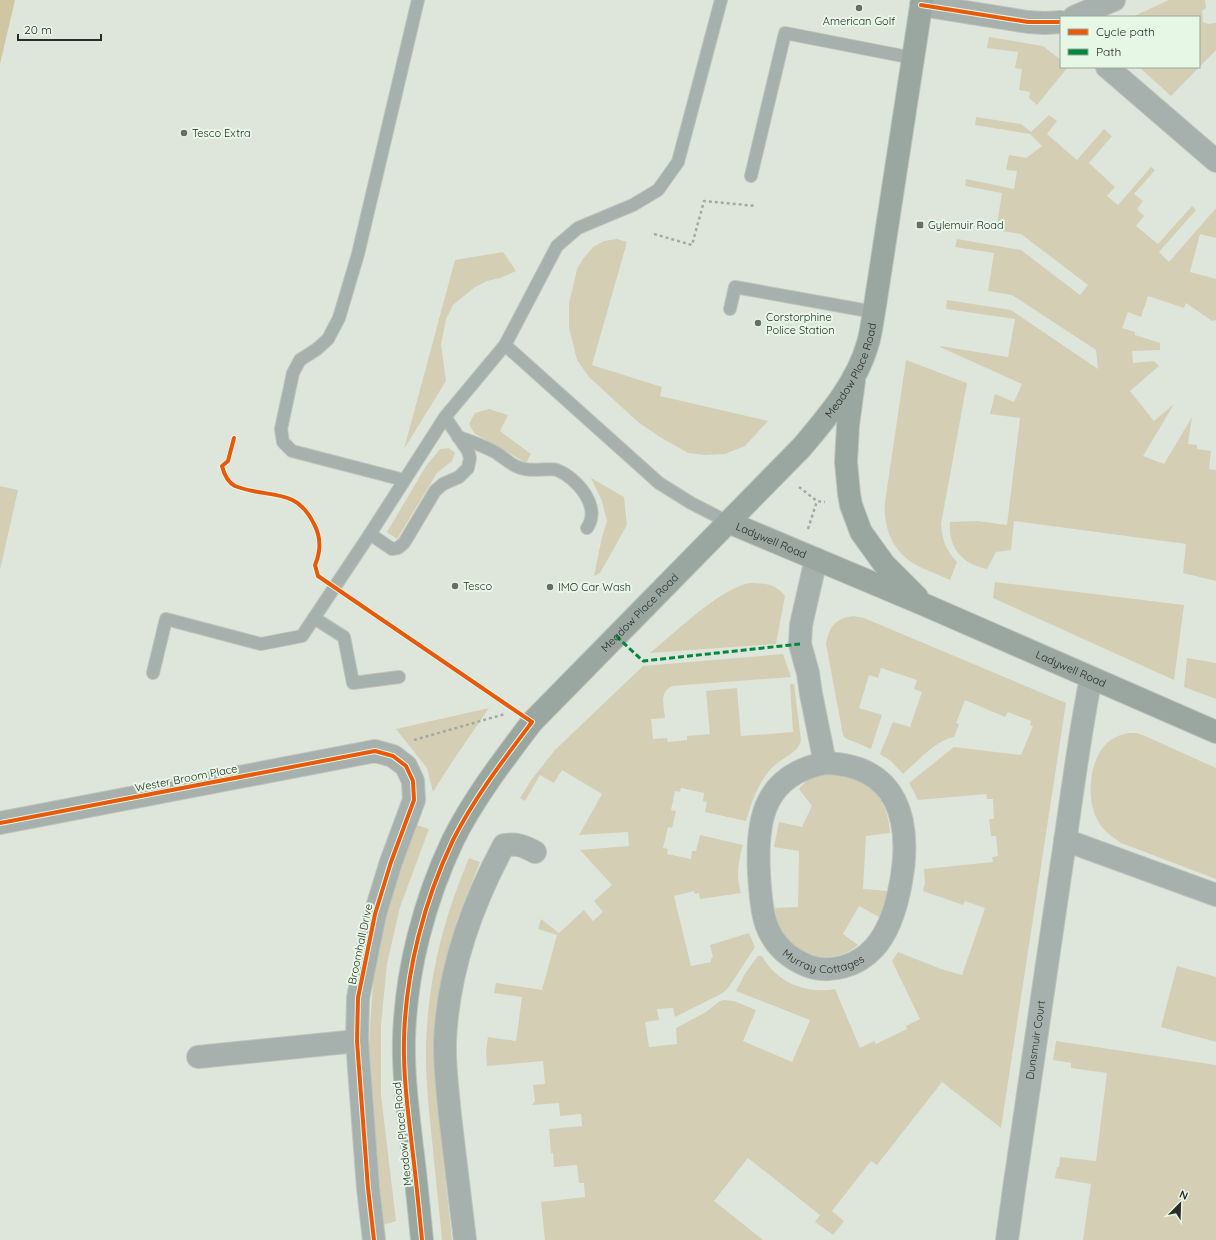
<svg xmlns="http://www.w3.org/2000/svg" width="1216" height="1240" viewBox="0 0 1216 1240" font-family="Quicksand,sans-serif">
  <rect width="100%" height="100%" fill="#dee6dc"/>
  <!-- green -->
  <g fill="#d4ceb5">
    <path d="M1169 0H1205L1206 8 1202 11 1203 22 1208 24 1216 23V50L1171 96 1139 67H1199V17H1132Z"/>
    <path d="M989 37 1043 46 1061 60V67H1068L1037 105 1029 98 1030 92 1019 90 1022 69 1015 68 1018 52 987 48Z"/>
    <path d="M1049 115 1057 121 1047 134 1077 160 1104 129 1112 136 1089 163 1115 187 1107 196 1118 205 1151 167 1155 170 1134 194 1143 201 1137 209 1144 216 1136 226 1158 244 1192 206 1196 210 1159 252 1169 262 1216 208V238L1200 234 1190 272 1216 279V320L1212 321 1186 303 1184 308 1148 296 1141 317 1128 312 1122 328 1135 332V335L1160 343V350L1132 351 1133 363 1154 361 1159 366 1130 391 1154 421 1174 404 1143 456 1164 464 1192 417 1188 444 1197 445V449L1211 451 1209 469 1216 470V581L1183 573 1186 544 1014 521 1011 550 996 552 987 569C962 564 948 548 950 522L977 521 1007 525 1020 418 990 414 995 394 1014 402 1022 384 940 347V346L1008 357 1015 319 946 309 947 300 1011 310 1098 369 1096 350 1012 295 988 291 994 253 955 247 957 239 1021 250 1080 295 1088 285 1021 234 996 230 1002 193 965 186 966 179 1014 189 1017 171 1006 170 1009 155 1026 158 1042 146 1030 134 975 125 976 117 1021 124 1031 132Z"/>
    <path d="M617 239 627 242 592 365 662 387 660 396 768 421 745 446 725 454 705 455 688 453 660 437 638 422 589 377 577 360 569 327V303L573 287 577 269 583 259 593 247 604 241Z"/>
    <path d="M503 252 516 271 500 278 487 281 475 287 453 305 446 319 441 344 446 381 404 449 455 260Z"/>
    <path d="M906 360 967 383 941 524C942 539 946 551 957 562L950 580C938 574 922 569 911 562 891 548 883 525 885 502Z"/>
    <path d="M489 409 508 415 500 431 531 454 526 463 474 433 469 424 475 413Z"/>
    <path d="M449 448 455 453 452 461 437 473 397 539 387 532 426 466 440 449Z"/>
    <path d="M591 478 624 497 627 525 600 573 594 576 602 537 607 521 602 501Z"/>
    <path d="M0 486 18 490 0 570Z"/>
    <path d="M995 582 1184 605 1174 680 993 598Z"/>
    <path d="M749 583C764 583 776 584 785 596L776 644 650 653C676 632 718 590 749 583Z"/>
    <path d="M854 616 864 618 1066 703 1001 1128 942 1082 877 1165 871 1161 832 1211 844 1221 833 1235 815 1222 820 1215 748 1158 714 1201 763 1240H545L541 1202 585 1197 584 1183H579L577 1165 554 1167 553 1153H551L549 1129 582 1126 581 1114 560 1116 559 1103 532 1105 535 1101 533 1085 545 1084 543 1061 487 1066 486 1051 488 1037 516 1041 522 997 494 993 496 983 542 990 557 935 538 929 541 919 559 933 584 910 593 921 603 912 594 901 612 885 580 850 629 846 628 832 579 835 602 794 562 770 554 783 540 775 525 801 520 798 532 779 555 750 643 666 783 654 791 677 672 686C659 693 664 705 665 718L651 719 653 739 667 738 668 742 687 740V736L710 734 706 691 737 688 741 736 793 732 790 684H794L801 741C797 754 779 759 770 770 757 785 752 802 746 821L705 812 707 802 703 801 704 793 681 788 680 792 675 791 671 810 676 811 672 828 668 827 663 848 668 849 667 854 691 859 692 851H696L700 835 743 845C738 861 736 877 741 893L700 899 699 893 695 894 694 891 674 896 691 966 711 962V959L713 957 710 945 749 933 755 947 729 987 724 992 719 995 675 1017 673 1008 657 1009 659 1020 645 1022 649 1047 677 1044 676 1028 706 1012 720 1001 724 1000 734 1001 756 1010 743 1041 792 1062 810 1020 736 991 746 972 758 956H762C777 983 806 994 835 989L860 1048 874 1041 876 1044 907 1029 906 1026 920 1019 892 961 898 952 941 969 962 975 985 908 965 901 963 905 923 891 925 883 924 869 993 862 992 857 998 856 996 836H991L989 819H994L993 799H987L986 794 918 800 909 783 954 747 1021 755 1033 726 1030 725 1031 721 1008 712 1005 717 965 700 956 723 959 724 954 737C936 740 917 762 903 774L891 761 880 754 893 722 910 727 922 692 914 689 917 680 881 668 878 678 869 675 859 708 882 715 871 749 845 738 843 735 826 644C829 626 836 618 854 616Z"/>
    <path d="M1187 658 1216 663V699L1184 687Z"/>
    <path d="M489 708 450 765 433 792 427 768 396 729Z"/>
    <path d="M1128 733H1137L1145 736 1216 768V879L1121 843C1111 836 1101 829 1096 817 1086 797 1090 760 1106 744 1112 738 1119 735 1128 733Z"/>
    <path d="M833 773C842 775 853 777 861 781 880 791 889 812 890 833L866 836 863 889 888 891 879 917 859 906 843 934 858 945C836 964 800 961 783 934 778 927 776 917 775 908L798 907 799 851 774 847 779 822 802 827 812 806 799 789C809 776 817 775 833 773Z"/>
    <path d="M414 824 429 829 400 907 387 964 381 1025V1095L396 1221 383 1225 368 1058 374 969 388 906Z"/>
    <path d="M469 858 480 862 457 920 447 957 441 985 435 1060 441 1138 452 1240H442C439 1207 435 1173 432 1140 429 1112 426 1084 426 1055 426 987 442 921 469 858Z"/>
    <path d="M1177 966 1216 977V1042L1161 1027Z"/>
    <path d="M1056 1041 1216 1065V1240H1083L1091 1184 1055 1178 1057 1167H1059L1060 1157 1096 1161 1107 1073 1071 1068V1063L1053 1060Z"/>
  </g>
  <!-- forest -->
  <path fill="#d0c6a4" d="M0 0H15L0 64Z"/>
  <g fill="none" stroke-linecap="round" stroke-linejoin="round">
    <defs>
      <g id="lane">
        <path d="M751 176 785 33 913 58"/>
        <path d="M730 309 735 287 874 312"/>
        <path d="M505 345 659 483 691 503 728 522"/>
        <path d="M458 437C471 441 483 446 495 452 503 457 510 464 518 467 530 473 549 467 557 470 577 478 602 507 587 528"/>
        <path d="M404 480 292 451 283 442 281 429 293 373 300 360 317 349 328 339 339 318 358 254 418 0"/>
        <path d="M370 534 392 549 398 548 404 543 435 491 443 484 459 477 468 468 470 458 468 451 445 417"/>
        <path d="M314 618 344 637 353 683 399 677"/>
        <path d="M153 673 166 619 261 644 302 636 370 534 445 417 505 345 557 246 578 228 633 205 658 190 678 162 721 0"/>
      </g>
      <g id="street">
        <path d="M921 5 1028 22 1045 23 1061 22"/>
        <path d="M1074 17 1114 0"/>
        <path d="M1107 67 1216 161"/>
        <path id="s1" d="M816 559 801 625 800 644 808 673 811 694 825 763C764 775 756 819 759 873 760 890 761 909 766 924 773 944 788 958 808 966 830 974 858 966 874 948 890 931 897 904 901 882 912 820 898 765 825 763"/>
        <path d="M0 823 375 751 393 756 406 766 413 781 414 800 391 862 375 914 358 998 357 1041 368 1188 374 1240"/>
        <path d="M1065 840 1216 895"/>
        <path d="M198 1057 357 1041"/>
        <path d="M465 1240C460 1199 455 1158 450 1116 448 1092 444 1066 445 1041 448 971 471 906 504 845 516 843 524 846 535 852"/>
        <path id="s2" d="M1007 1240C1024 1116 1042 992 1061 869 1071 805 1078 741 1091 678"/>
      </g>
      <g id="secondary">
        <path d="M854 381 848 425 846 462 849 494 851 505 861 532 884 564 917 597"/>
        <path id="s3" d="M728 522 925 605 1216 732"/>
        <path id="s4" d="M422 1240C419 1209 416 1178 412 1147 408 1111 403 1075 404 1038 406 971 424 901 453 840 474 798 504 759 532 722L802 447C828 416 857 383 868 343 871 333 872 322 874 312L922 0"/>
      </g>
    </defs>
    <!-- lane casing -->
    <use href="#lane" stroke="#bec4bc" stroke-width="14"/>
    <!-- street casing -->
    <use href="#street" stroke="#bec4bc" stroke-width="24"/>
    <!-- secondary casing -->
    <use href="#secondary" stroke="#bec4bc" stroke-width="24"/>
    <!-- path -->
    <g stroke="#a2aaa6" stroke-width="2.5" stroke-dasharray="3 3" stroke-linecap="butt">
      <path d="M654 234 692 245 704 201 756 206"/>
      <path d="M799 487 817 501 825 502"/>
      <path d="M808 529 817 501"/>
      <path d="M414 740 505 714"/>
    </g>
    <!-- lane -->
    <use href="#lane" stroke="#a6b0ac" stroke-width="12"/>
    <!-- street -->
    <use href="#street" stroke="#a6b0ac" stroke-width="22"/>
    <!-- secondary -->
    <use href="#secondary" stroke="#9aa6a0" stroke-width="22"/>
    <!-- quiet -->
    <path stroke="#00873e" stroke-width="3" stroke-dasharray="6 3" stroke-linecap="butt" d="M616 636 643 661 800 644"/>
    <defs>
      <g id="cycleway">
        <path d="M921 5 1028 22H1059"/>
        <path d="M234 438 228 461 222 466C224 474 227 482 235 486 267 499 296 486 314 524 321 537 321 551 315 565L318 576 532 722C504 759 474 798 453 840 424 901 406 971 404 1038 403 1075 408 1111 412 1147 416 1178 419 1209 422 1240"/>
        <path d="M0 823 375 751 393 756 406 766 413 781 414 800 391 862 375 914 358 998 357 1041 368 1188 374 1240"/>
      </g>
    </defs>
    <!-- cycleway casing -->
    <use href="#cycleway" stroke="#e7f7e6" stroke-width="6"/>
    <!-- cycleway -->
    <use href="#cycleway" stroke="#e8590c" stroke-width="4"/>
  </g>
  <!-- markers -->
  <g fill="#676e66" stroke="#e7f7e6" stroke-width="1.5">
    <circle cx="859" cy="8" r="4"/>
    <circle cx="184" cy="133" r="4"/>
    <rect x="916" y="221" width="8" height="8" rx="2"/>
    <circle cx="758" cy="323" r="4"/>
    <circle cx="455" cy="586" r="4"/>
    <circle cx="550" cy="587" r="4"/>
  </g>
  <g text-anchor="middle" stroke-width="4" stroke-linejoin="round" paint-order="stroke">
    <!-- poi labels -->
    <g font-size="11" fill="#272d27" stroke="#e7f7e6" text-anchor="start">
      <text x="859" y="25" text-anchor="middle">American Golf</text>
      <text x="192" y="137">Tesco Extra</text>
      <text x="928" y="229">Gylemuir Road</text>
      <text x="766" y="321">Corstorphine<tspan x="766" dy="13">Police Station</tspan></text>
      <text x="463" y="590">Tesco</text>
      <text x="558" y="591">IMO Car Wash</text>
    </g>
    <!-- street labels -->
    <g font-size="11" fill="#272d27" stroke="#e7f7e6">
      <text dy="4" stroke="none"><textPath href="#s4" startOffset="1028">Meadow Place Road</textPath></text>
      <text dy="4" stroke="none"><textPath href="#s3" startOffset="47">Ladywell Road</textPath></text>
      <text dy="4" stroke="none"><textPath href="#s4" startOffset="704">Meadow Place Road</textPath></text>
      <text dy="4" stroke="none"><textPath href="#s3" startOffset="373">Ladywell Road</textPath></text>
      <text transform="translate(186 778) rotate(-11)" y="4">Wester Broom Place</text>
      <text transform="translate(360 944) rotate(-78)" y="4">Broomhall Drive</text>
      <text dy="4" stroke="none"><textPath href="#s1" startOffset="480">Murray Cottages</textPath></text>
      <text dy="4" stroke="none"><textPath href="#s2" startOffset="202">Dunsmuir Court</textPath></text>
      <text transform="translate(402 1134) rotate(-96)" y="4">Meadow Place Road</text>
    </g>
  </g>
  <!-- legend -->
  <rect x="1060" y="16" width="140" height="52" fill="#e7f7e6" stroke="#9aa69a"/>
  <rect x="1068" y="29" width="20" height="6" fill="#e8590c" stroke="#9aa69a"/>
  <text x="1096" y="36" font-size="12" fill="#272d27">Cycle path</text>
  <rect x="1068" y="49" width="20" height="6" fill="#00873e" stroke="#9aa69a"/>
  <text x="1096" y="56" font-size="12" fill="#272d27">Path</text>
  <!-- north arrow -->
  <g transform="translate(1180 1204) rotate(23)" stroke="#e7f7e6" stroke-width="3" paint-order="stroke">
  <path d="M0-3L7 15L0 10L-7 15Z" fill="#272d27"/>
  <text y="-6" font-size="11" font-weight="bold" text-anchor="middle" fill="#272d27">N</text>
  </g>
  <!-- scale -->
  <path d="M18 34v6h83v-6" fill="none" stroke="#272d27" stroke-width="2"/>
  <text x="24" y="34" font-size="12" fill="#272d27" stroke="#e7f7e6" stroke-width="3" paint-order="stroke">20 m</text>
</svg>
